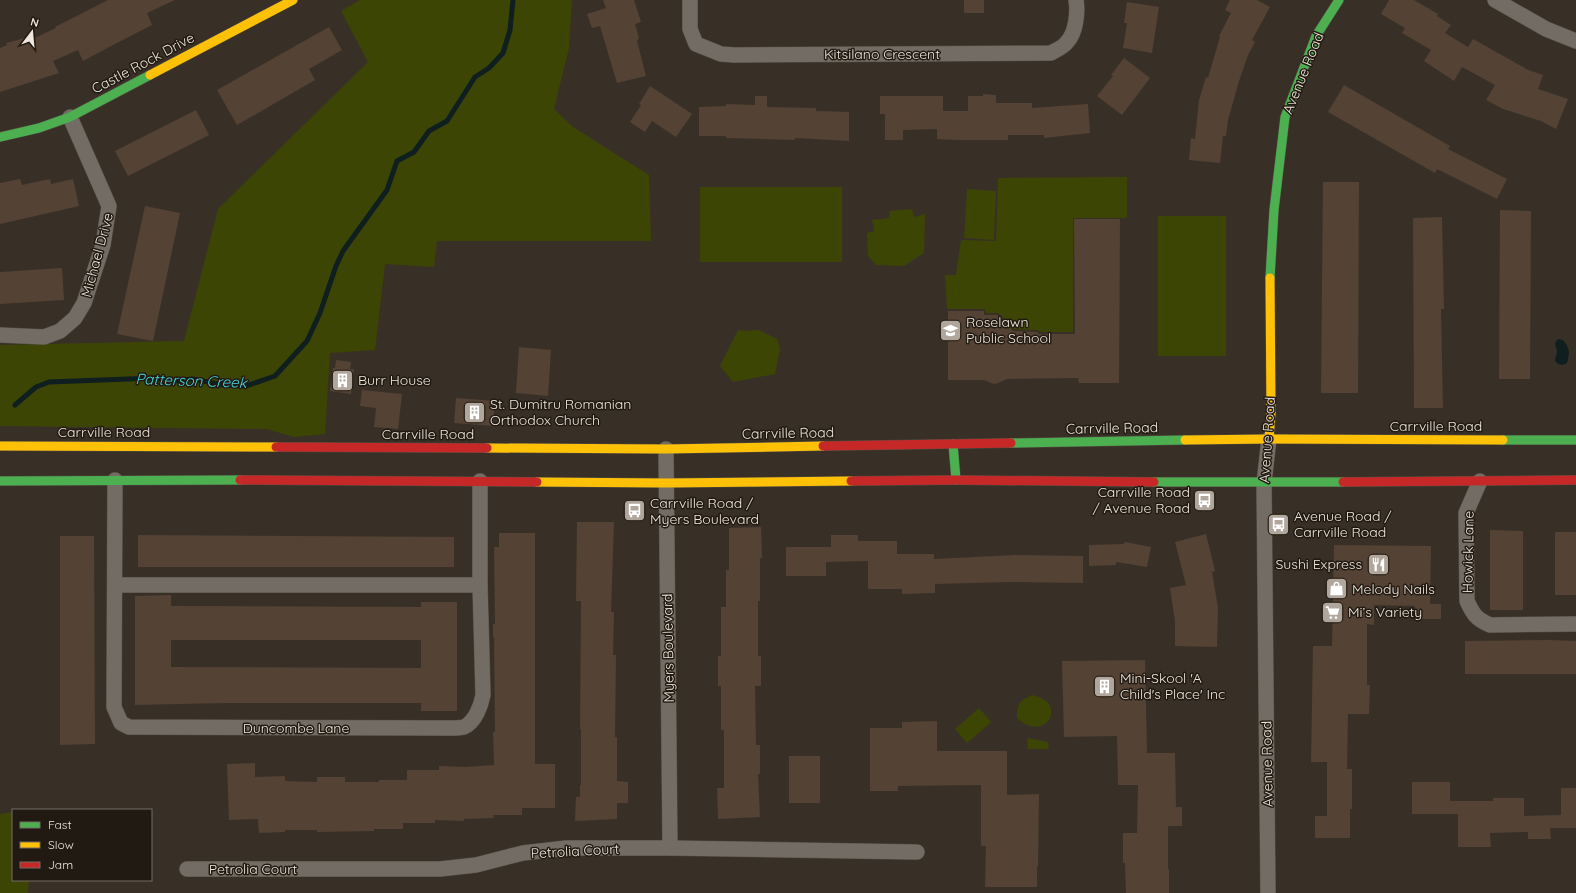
<svg xmlns="http://www.w3.org/2000/svg" width="1576" height="893" viewBox="0 0 1576 893" font-family="Quicksand,sans-serif">
  <rect width="100%" height="100%" fill="#383027"/>
  <!-- green -->
  <g fill="#3d4505">
    <path d="M360 0H572L569 48 554 109 573 127 649 175 651 241H437L434 267 385 264 375 350 330 353 325 434 294 437 267 429 0 426V345L184 341 218 209 368 62 341 11Z"/>
    <path d="M1127 177V218H1073V332H1040L1038 330 1008 329V322L998 313H986L985 309H947L945 275H956L961 240 996 241 998 178Z"/>
    <rect x="700" y="187" width="142" height="75"/>
    <path d="M967 189 996 191 994 240 964 238Z"/>
    <path d="M912 209 914 217 925 214 924 253 904 266 876 265 868 256 867 233 874 231 872 220 889 218 890 211Z"/>
    <rect x="1158" y="216" width="68" height="140"/>
    <path d="M738 330 744 331 759 330 777 339 780 349 775 374 733 382 720 366Z"/>
    <path d="M1032 695C1035 696 1040 697 1043 699 1063 710 1044 742 1017 718 1017 704 1019 701 1032 695Z"/>
    <path d="M979 708 991 722 967 743 955 729Z"/>
    <path d="M1028 738 1048 742 1049 749H1028L1027 740Z"/>
    <path d="M13 812V880H29L28 893H0V814Z"/>
  </g>
  <!-- water -->
  <path fill="#0f1f1f" d="M1558 339 1563 340C1570 348 1570 353 1567 363 1562 366 1558 365 1555 361 1555 358 1557 354 1557 351 1556 345 1553 344 1558 339Z"/>
  <g fill="none" stroke-linecap="round" stroke-linejoin="round">
    <!-- stream -->
    <path stroke="#0f1f1f" stroke-width="5" d="M15 405 36 387 49 382 155 378 169 381 193 379 223 385 246 386 275 376 307 341 320 313 336 266 343 251 387 190 397 161 414 152 429 131 447 121 475 77 489 68 503 53 510 30 513 0"/>
  </g>
  <!-- building -->
  <g fill="#544234" fill-rule="evenodd">
    <path d="M108 0H175L147 13 152 25 113 45 83 61 78 50 53 61 59 73 0 92V48L7 45 6 43 25 38 26 42 56 28 55 27Z"/>
    <path d="M603 0H634L641 22 635 24 639 38 637 41 646 76 617 83 600 26 592 28 587 14 606 8Z"/>
    <rect x="964" y="0" width="20" height="13"/>
    <path d="M1230 0H1257L1270 7 1252 40 1255 42 1248 55 1239 81 1228 120 1226 136H1223L1220 163 1189 160 1191 138 1195 139 1199 100 1206 77 1208 78 1220 37 1219 36 1231 13 1225 10Z"/>
    <path d="M1389 0H1414L1438 14 1437 16 1451 25 1445 33 1468 47 1473 39 1528 70 1543 75 1538 89 1568 99 1556 129 1541 121 1503 109 1486 100 1495 85 1462 67 1454 81 1424 61 1431 50 1402 33 1405 28 1381 14Z"/>
    <path d="M1127 2 1159 7 1152 53 1123 48 1127 23H1124Z"/>
    <path d="M329 27 342 50 309 69 315 80 237 125 217 90Z"/>
    <path d="M1124 58 1150 78 1122 115 1097 96 1113 76 1111 75Z"/>
    <path d="M1344 85 1450 146 1448 149 1507 179 1497 199 1437 169 1435 173 1328 112Z"/>
    <path d="M650 86 692 114 676 137 652 121 645 132 630 122 641 105 639 104Z"/>
    <path d="M983 94 996 95V103H1032V108L1088 104 1090 133 1044 138V135H1008V140H957L937 139V129L903 130V140H885V114H880V96H943V111H968V96H983Z"/>
    <path d="M755 96H767V107L816 108V111L849 112V141L795 138V140L726 138V136H699V107L726 106V104L755 105Z"/>
    <path d="M196 110 209 135 128 176 115 151Z"/>
    <path d="M20 179 22 185 50 179 51 184 73 179 79 206 0 224V183Z"/>
    <path d="M1323 182H1359L1358 393H1321Z"/>
    <path d="M145 206 180 213 153 341 117 334Z"/>
    <path d="M1500 210 1531 211 1530 379H1499Z"/>
    <path d="M1442 217 1444 309H1441L1443 408H1414L1413 218Z"/>
    <path d="M1074 219H1120L1119 383H1079L1078 378 1007 379 998 383 994 384 984 380H948V311H984V315H997L1013 331 1038 332V334H1075Z"/>
    <path d="M62 268 64 300 0 304V272Z"/>
    <path d="M519 347 551 350 548 396 516 393Z"/>
    <path d="M336 360 351 362 350 369H354L351 394 330 391 333 368H335Z"/>
    <path d="M362 390 402 394 398 429 374 427 376 408 360 406Z"/>
    <path d="M456 398 495 401 493 426 454 423Z"/>
    <path d="M577 522H614L611 612H614L613 655H616L615 737H617V781L628 782V803H617V819L575 821 576 797H580V785H581V729H580L581 601H576Z"/>
    <path d="M761 527 762 558H760V601H758V656H761V686H755L756 745H760V774H758L760 817 718 819 717 788H724V730H721V686H718V656H721V607H726V570H729V528Z"/>
    <path d="M1490 530 1523 531V610H1490Z"/>
    <rect x="1555" y="532" width="21" height="63"/>
    <path d="M499 533H535V764H555V808H522V815H493L494 818 464 819V821L435 820V823H403V829H374V831L317 832V830H285V832L259 833 258 819 229 820 227 764 255 763V777L285 776V781L317 782V777H345V782H379V780H407V770H439V766L465 767 494 765 493 732H495L494 637H493V624H495L494 547H499Z"/>
    <path d="M1206 534 1215 571 1212 572 1218 608 1217 647 1175 646V621L1170 588 1186 585 1175 542Z"/>
    <path d="M138 535 454 537V567H138Z"/>
    <path d="M831 535H858V541H897V554H934V559L1014 555 1083 556V583L1010 582 935 584V593L902 594V589H868V561L826 562V576H786V547H831Z"/>
    <path d="M60 536H94L95 744 60 745Z"/>
    <path d="M1125 542 1151 547 1147 567 1116 562V565L1089 566V545L1124 544Z"/>
    <path d="M1334 545 1431 546 1430 604H1441V619H1415V606L1374 605V625L1367 624V685H1370L1369 714H1348L1347 769H1352V809H1350V838H1315V816H1327V762H1311L1313 646H1332Z"/>
    <path d="M171 595V606L421 607V602H457V711H421V703H224L135 705V596ZM171 640H421V668L171 667Z"/>
    <path d="M1548 640 1576 641V674H1465V641Z"/>
    <path d="M1145 660 1147 753H1175L1176 807H1182V826H1168V869H1169V893H1126L1125 863H1123V833H1137L1138 785H1118L1117 736 1064 737 1062 661Z"/>
    <path d="M937 721V751H1007V795L1039 794 1038 866H1037V887H985L986 846H981V785L898 786V791H870V728H902V722Z"/>
    <rect x="789" y="756" width="31" height="47"/>
    <path d="M1412 782H1450V801H1493V798H1524V816L1561 815V788H1576V828H1550L1551 839H1528V832L1490 833 1491 847H1458V814H1412Z"/>
  </g>
  <g fill="none" stroke-linecap="round" stroke-linejoin="round">
    <defs>
      <g id="street">
        <path d="M690 0V29L696 44 721 54 734 55 1051 53C1056 50 1064 47 1067 42 1076 33 1078 12 1076 0"/>
        <path d="M1495 0 1546 29 1576 41"/>
        <path d="M0 335 44 337 60 331 75 318 84 303 103 245 109 206 70 117"/>
        <path d="M666 449 670 848"/>
        <path d="M115 480 114 707 121 723 129 727 451 728C455 728 460 728 464 727 475 722 481 706 483 695L480 585V481"/>
        <path d="M1480 481 1466 513 1467 601C1473 614 1476 619 1490 625L1576 624"/>
        <path d="M115 585H480"/>
        <path d="M187 869H440L476 865 523 853 566 848H670L917 852"/>
        <path d="M1268 893 1264 483 1269 439"/>
      </g>
      <g id="fast">
        <path d="M0 137 39 128 70 117 150 75"/>
        <path d="M1270 278 1274 210 1285 117 1316 36 1339 0"/>
        <path d="M1503 440H1576"/>
        <path d="M1011 443 1185 440"/>
        <path d="M953 444 956 480"/>
        <path d="M0 481 240 480"/>
        <path d="M1154 482H1343"/>
      </g>
      <g id="slow">
        <path d="M150 75 293 0"/>
        <path d="M1269 439 1271 413 1270 278"/>
        <path d="M1185 440 1269 439 1503 440"/>
        <path d="M0 446 276 447"/>
        <path d="M487 448 666 449 823 446"/>
        <path d="M537 482 667 483 851 481"/>
      </g>
      <g id="jam">
        <path d="M823 446 1011 443"/>
        <path d="M276 447 487 448"/>
        <path d="M240 480 537 482"/>
        <path d="M851 481 956 480 1154 482"/>
        <path d="M1343 482 1576 480"/>
      </g>
    </defs>
    <!-- street casing -->
    <use href="#street" stroke="#554e45" stroke-width="16"/>
    <!-- fast casing -->
    <use href="#fast" stroke="#554e45" stroke-width="10"/>
    <!-- slow casing -->
    <use href="#slow" stroke="#554e45" stroke-width="10"/>
    <!-- jam casing -->
    <use href="#jam" stroke="#554e45" stroke-width="10"/>
    <!-- street -->
    <use href="#street" stroke="#736c64" stroke-width="15"/>
    <!-- fast -->
    <use href="#fast" stroke="#4caf50" stroke-width="9"/>
    <!-- slow -->
    <use href="#slow" stroke="#ffc107" stroke-width="9"/>
    <!-- jam -->
    <use href="#jam" stroke="#c62828" stroke-width="9"/>
  </g>
  <!-- icons -->
  <defs>
    <symbol id="school-square" viewBox="-11 -11 22 22"><rect x="-9" y="-9" width="18" height="18" rx="4" fill="#b0a69c" stroke="#211a12"/><path d="M0-5L7-2L0 1L-7-2ZM-4 1L0 2.5L4 1V4Q0 6-4 4Z" fill="#fff"/></symbol>
    <symbol id="building-square" viewBox="-11 -11 22 22"><rect x="-9" y="-9" width="18" height="18" rx="4" fill="#b0a69c" stroke="#211a12"/><path d="M-4-6H4V6H1V3H-1V6H-4ZM-2.5-4.3h1.7v1.8h-1.7ZM.8-4.3h1.7v1.8H.8ZM-2.5-1h1.7V.8h-1.7ZM.8-1h1.7V.8H.8Z" fill="#fff"/></symbol>
    <symbol id="bus-square" viewBox="-11 -11 22 22"><rect x="-9" y="-9" width="18" height="18" rx="4" fill="#b0a69c" stroke="#211a12"/><path d="M-5-6H5V4H4V6H2V4H-2V6H-4V4H-5ZM-3.5-4V0h7V-4ZM-3.5 1.2v1.5H-2V1.2ZM2 1.2v1.5H3.5V1.2Z" fill="#fff"/></symbol>
    <symbol id="restaurant-square" viewBox="-11 -11 22 22"><rect x="-9" y="-9" width="18" height="18" rx="4" fill="#b0a69c" stroke="#211a12"/><path d="M-5-6h1v4h1v-4h1v4h1v-4h1v5L-1.5 .5V6h-2V.5L-5-1ZM5-6V6H3V1.5H1.5Q1.5-4 5-6Z" fill="#fff"/></symbol>
    <symbol id="shop-square" viewBox="-11 -11 22 22"><rect x="-9" y="-9" width="18" height="18" rx="4" fill="#b0a69c" stroke="#211a12"/><path d="M-5-2.5h2.3a2.7 3.5 0 0 1 5.4 0H5L5.5 6h-11ZM-1.5-2.5h3a1.5 2.3 0 0 0-3 0Z" fill="#fff"/></symbol>
    <symbol id="supermarket-square" viewBox="-11 -11 22 22"><rect x="-9" y="-9" width="18" height="18" rx="4" fill="#b0a69c" stroke="#211a12"/><path d="M-6-5.5h2.5l.6 2H6L4.5 2H-2.5L-4.4-4H-6ZM-1.5 3.2a1.3 1.3 0 1 0 .1 0ZM3 3.2a1.3 1.3 0 1 0 .1 0Z" fill="#fff"/></symbol>
  </defs>
  <g fill-rule="evenodd">
    <use href="#school-square" x="938" y="318" width="25" height="25"/>
    <use href="#building-square" x="330" y="368" width="25" height="25"/>
    <use href="#building-square" x="462" y="400" width="25" height="25"/>
    <use href="#bus-square" x="1192" y="488" width="25" height="25"/>
    <use href="#bus-square" x="622" y="498" width="25" height="25"/>
    <use href="#bus-square" x="1266" y="512" width="25" height="25"/>
    <use href="#restaurant-square" x="1366" y="552" width="25" height="25"/>
    <use href="#shop-square" x="1324" y="576" width="25" height="25"/>
    <use href="#supermarket-square" x="1320" y="600" width="25" height="25"/>
    <use href="#building-square" x="1092" y="674" width="25" height="25"/>
  </g>
  <g text-anchor="middle" stroke-width="3" stroke-linejoin="round" paint-order="stroke">
    <!-- street labels -->
    <g font-size="14" fill="#f0e6db" stroke="#211a12">
      <text x="882" y="59">Kitsilano Crescent</text>
      <text transform="translate(143 63) rotate(-28)" y="5">Castle Rock Drive</text>
      <text transform="translate(1303 73) rotate(-68)" y="5">Avenue Road</text>
      <text transform="translate(97 255) rotate(-75)" y="5">Michael Drive</text>
      <text x="1436" y="431">Carrville Road</text>
      <text transform="translate(1112 428) rotate(-1)" y="5">Carrville Road</text>
      <text x="104" y="437">Carrville Road</text>
      <text transform="translate(788 433) rotate(-1)" y="5">Carrville Road</text>
      <text x="428" y="439">Carrville Road</text>
      <text transform="translate(1267 440) rotate(-86)" y="5">Avenue Road</text>
      <text transform="translate(1468 552) rotate(-89)" y="5">Howick Lane</text>
      <text transform="translate(668 648) rotate(-91)" y="5">Myers Boulevard</text>
      <text x="296" y="733">Duncombe Lane</text>
      <text transform="translate(1267 764) rotate(-91)" y="5">Avenue Road</text>
      <text transform="translate(575 851) rotate(-3)" y="5">Petrolia Court</text>
      <text x="253" y="874">Petrolia Court</text>
    </g>
    <!-- poi labels -->
    <g font-size="14" fill="#f0e6db" stroke="#211a12" text-anchor="start">
      <text x="966" y="327">Roselawn<tspan x="966" dy="16">Public School</tspan></text>
      <text x="358" y="385">Burr House</text>
      <text x="490" y="409">St. Dumitru Romanian<tspan x="490" dy="16">Orthodox Church</tspan></text>
      <text x="1190" y="497" text-anchor="end">Carrville Road<tspan x="1190" dy="16">/ Avenue Road</tspan></text>
      <text x="650" y="508">Carrville Road /<tspan x="650" dy="16">Myers Boulevard</tspan></text>
      <text x="1294" y="521">Avenue Road /<tspan x="1294" dy="16">Carrville Road</tspan></text>
      <text x="1362" y="569" text-anchor="end">Sushi Express</text>
      <text x="1352" y="594">Melody Nails</text>
      <text x="1348" y="617">Mi’s Variety</text>
      <text x="1120" y="683">Mini-Skool 'A<tspan x="1120" dy="16">Child's Place' Inc</tspan></text>
    </g>
    <!-- water labels -->
    <g font-size="15" font-style="italic" fill="#46d7e1" stroke="#211a12">
      <text transform="translate(191 381) rotate(2)" y="5">Patterson Creek</text>
    </g>
  </g>
  <!-- legend -->
  <rect x="12" y="809" width="140" height="72" fill="#211a12" stroke="#746c62"/>
  <rect x="20" y="822" width="20" height="6" fill="#4caf50" stroke="#746c62"/>
  <text x="48" y="829" font-size="12" fill="#f0e6db">Fast</text>
  <rect x="20" y="842" width="20" height="6" fill="#ffc107" stroke="#746c62"/>
  <text x="48" y="849" font-size="12" fill="#f0e6db">Slow</text>
  <rect x="20" y="862" width="20" height="6" fill="#c62828" stroke="#746c62"/>
  <text x="48" y="869" font-size="12" fill="#f0e6db">Jam</text>
  <!-- north arrow -->
  <g transform="translate(32 32) rotate(16)" stroke="#211a12" stroke-width="3" paint-order="stroke">
  <path d="M0-3L7 15L0 10L-7 15Z" fill="#f0e6db"/>
  <text y="-6" font-size="11" font-weight="bold" text-anchor="middle" fill="#f0e6db">N</text>
  </g>
</svg>
